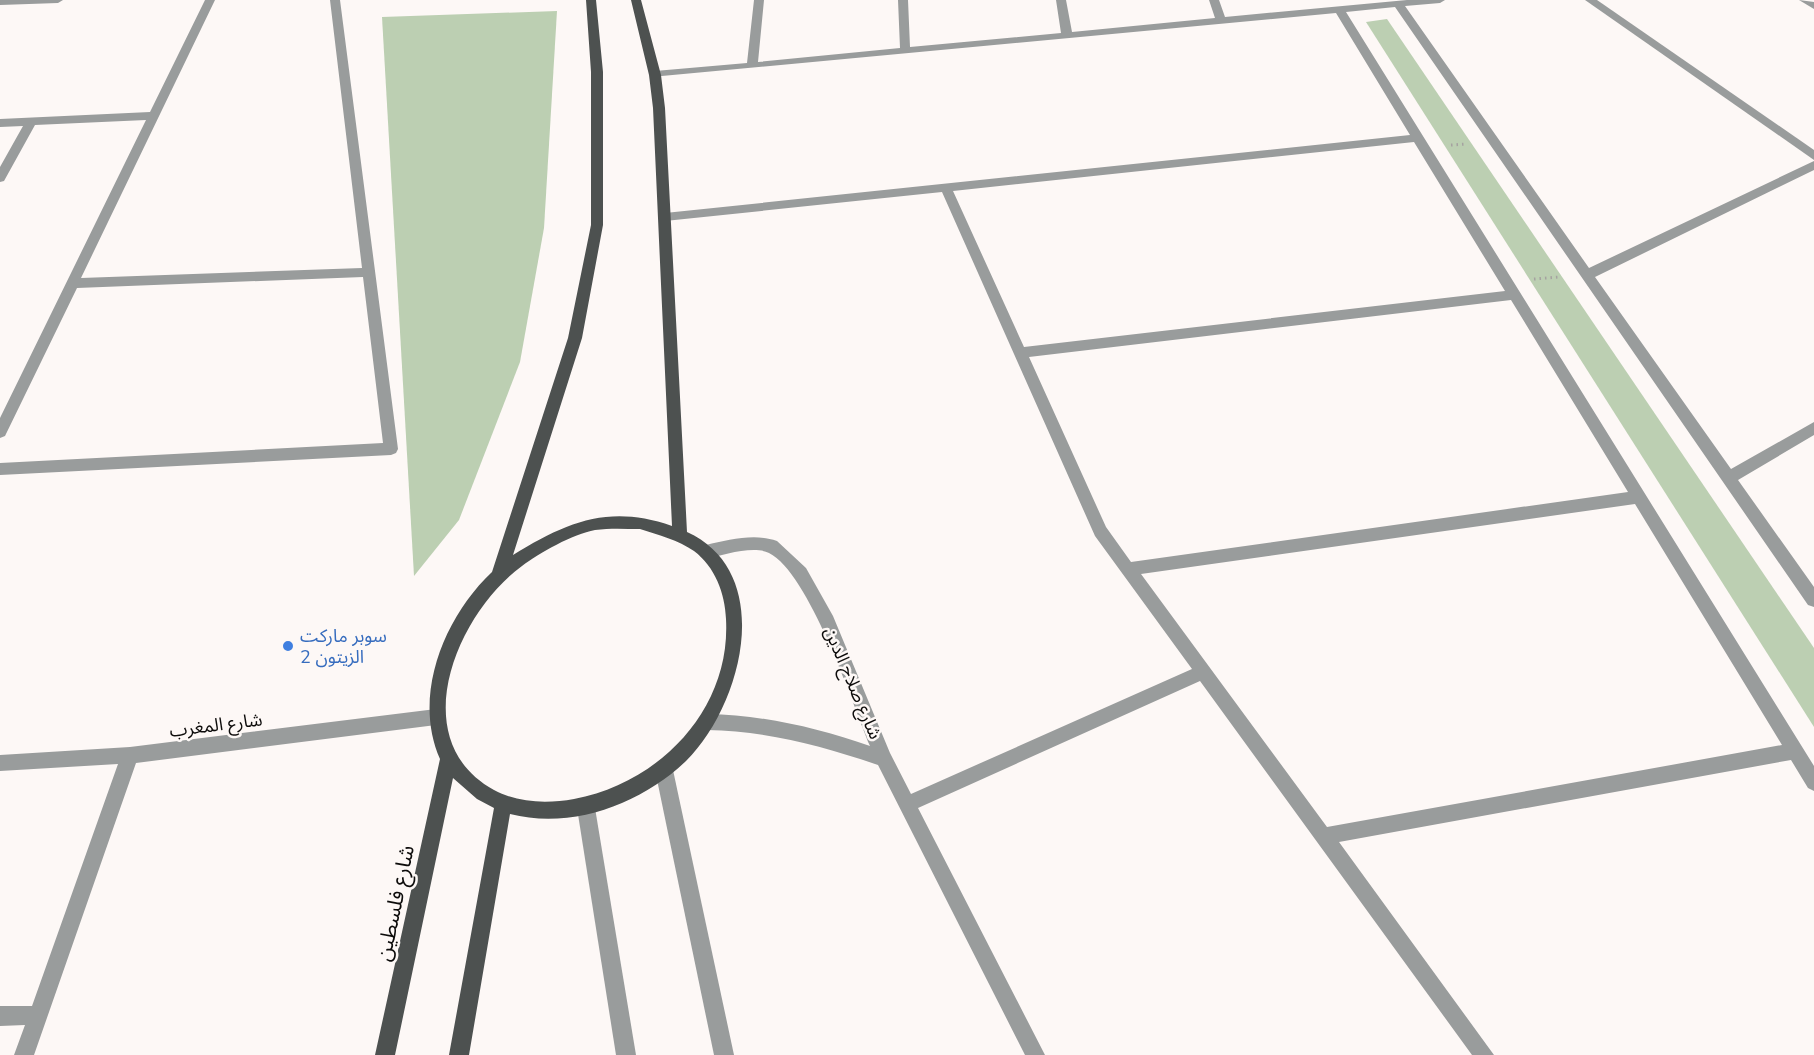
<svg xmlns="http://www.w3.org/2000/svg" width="1814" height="1055" viewBox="0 0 1814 1055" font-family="'Nunito Sans','Noto Sans Arabic',sans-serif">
  <rect width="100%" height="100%" fill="#fdf8f6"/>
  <!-- green -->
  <g fill="#bccfb2">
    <path d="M557 11 544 228 520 362 459 520 414 576 382 17Z"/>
    <path d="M1387 19 1814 648V727L1366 22Z"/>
  </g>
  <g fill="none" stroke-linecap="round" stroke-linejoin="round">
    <!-- path -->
    <g stroke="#a5a2a0" stroke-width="3" stroke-dasharray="1.5 4" stroke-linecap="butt">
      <path d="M1451 145 1467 144"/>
      <path d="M1534 279 1559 277"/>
    </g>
    <!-- minor -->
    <g fill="#999c9c" fill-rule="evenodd">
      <path d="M0 0H63L58 3 0 5Z"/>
      <path d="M205 0H215L81 278 362 268 330 0H340L398 449 396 453 391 455 0 475V463L383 443 363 277 77 288 5 436 0 438V418L146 120 35 125 4 181 0 182V167L23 126 0 127V119L150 112Z"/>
      <path d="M754 0H764L758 62 900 48 898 0H908L910 47 1061 33 1056 0H1066L1072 32 1215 18 1209 0H1219L1225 17 1407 0H1445L1440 3 1405 6 1589 268 1814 161V170L1595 277 1731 469 1814 422V435L1738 480 1814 587V607L1808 605 1395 7 1346 12 1814 766V791L1808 788 1791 760 1339 842 1494 1055H1472L1200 681 918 808 1045 1055H1025L878 765C822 746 767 731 707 730L701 728 699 722 701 716 707 714C764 715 817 728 870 746 852 702 809 573 769 553 754 545 722 555 706 559L701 557 698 552 701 547 706 545C729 540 754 533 777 541L806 568 833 616 890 753 911 794 1192 669 1095 536 942 192 665 221 659 217 665 213 1410 135 1336 13 651 77V73L655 71 747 63ZM1414 142 1505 291 1024 347 953 191ZM1511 300 1628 492 1131 562 1106 527 1029 357ZM1635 504 1782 745 1327 827 1141 574Z"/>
      <path d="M1585 0H1597L1814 150V160Z"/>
      <path d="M1799 0 1814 2V9Z"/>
      <path d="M436 709 442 711 444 717 442 723 436 725 136 763 34 1055H14L25 1025 0 1026V1006H32L118 764 0 771V755L130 747Z"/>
      <path d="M664 762 670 764 673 770 734 1055H714L655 770 658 764Z"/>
      <path d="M586 799 592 802 595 808 636 1055H616L577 808 580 802Z"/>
    </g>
    <!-- major -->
    <path fill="#4d5150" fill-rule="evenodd" d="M586 0H596L603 72V225L582 338 513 555C567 522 609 504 672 526L653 108 649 75 631 0H641L661 75 665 108 687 532C777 573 742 706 686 761 641 804 572 830 510 814L469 1055H449L494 808 477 799 453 778 395 1055H375L440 759C412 696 444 617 492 572L568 338 591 225V72ZM640 529C659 535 678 540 694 551 715 567 725 593 726 619 731 710 659 783 574 799 547 804 518 803 494 790 403 740 457 613 522 566 539 553 573 534 595 530 610 528 625 529 640 529Z"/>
  </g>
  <!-- markers -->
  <circle fill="#3f7fe0" stroke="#fdf8f6" stroke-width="2" cx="288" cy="646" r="6"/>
  <g text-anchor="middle" stroke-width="5" stroke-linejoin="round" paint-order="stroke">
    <!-- shop labels -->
    <g font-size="18" fill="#366cbe" stroke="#fdf8f6" text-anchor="start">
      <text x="300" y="642">سوبر ماركت<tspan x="300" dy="21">الزيتون 2</tspan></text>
    </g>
    <!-- street labels -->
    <g font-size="18" fill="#0d0c0b" stroke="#fdf8f6">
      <text transform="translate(853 683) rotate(67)" y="6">شارع صلاح الدين</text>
      <text transform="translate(216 725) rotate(-7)" y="6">شارع المغرب</text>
    </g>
    <!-- near-street labels -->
    <g font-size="21" fill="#0d0c0b" stroke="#fdf8f6">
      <text transform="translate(395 903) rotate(-78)" y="7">شارع فلسطين</text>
    </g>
  </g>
</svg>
